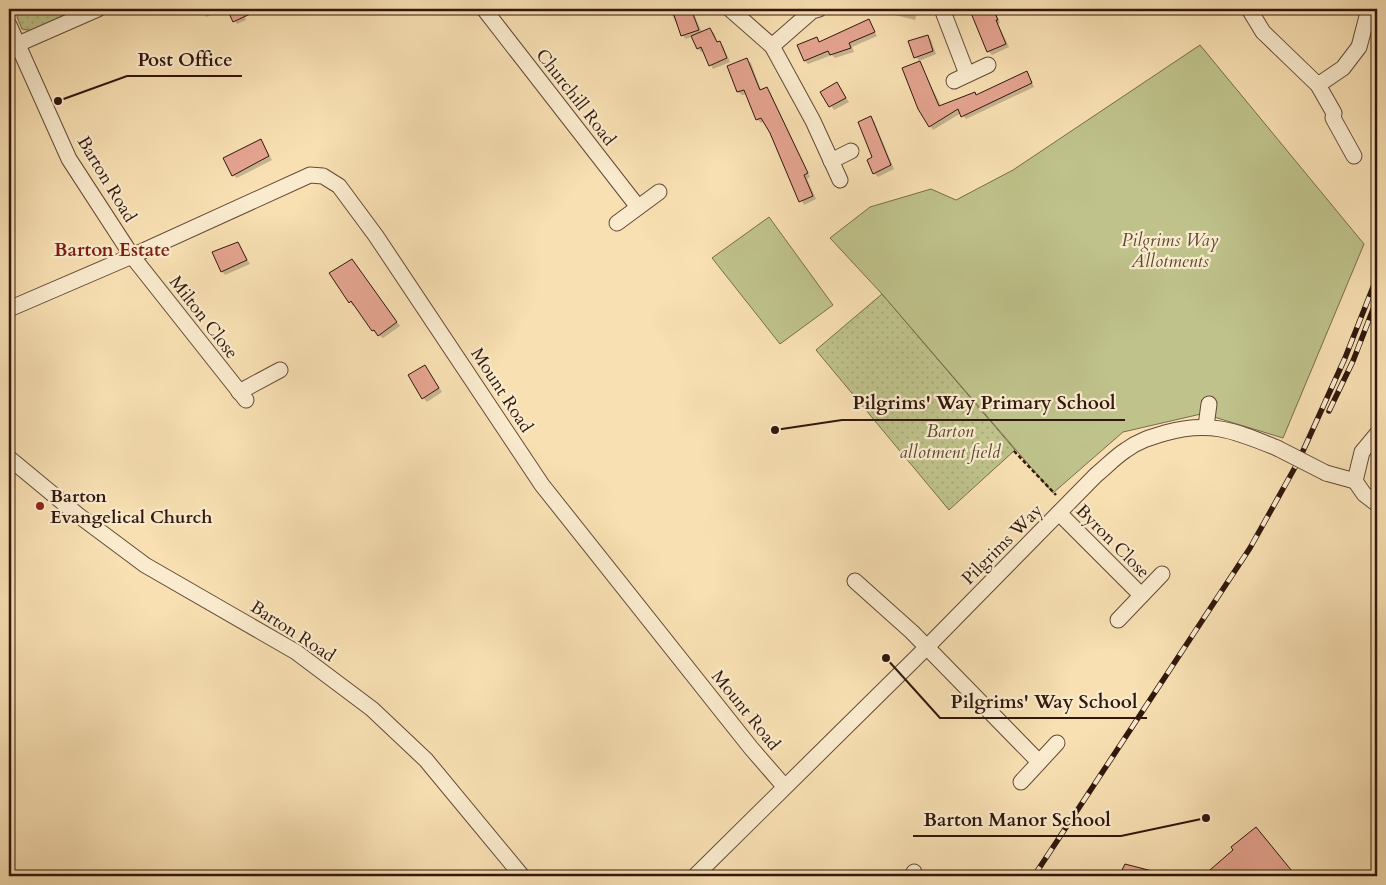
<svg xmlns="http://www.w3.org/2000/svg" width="1386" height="885" viewBox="0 0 1386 885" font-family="Cardo,serif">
  <defs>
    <pattern id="grass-dots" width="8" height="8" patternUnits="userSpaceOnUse" patternTransform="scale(1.25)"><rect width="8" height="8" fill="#bfc28b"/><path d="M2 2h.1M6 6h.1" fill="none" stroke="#a5a677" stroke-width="1.8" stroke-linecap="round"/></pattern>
  </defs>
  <rect width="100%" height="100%" fill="#f8e0b3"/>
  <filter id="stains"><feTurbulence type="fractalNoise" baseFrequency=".004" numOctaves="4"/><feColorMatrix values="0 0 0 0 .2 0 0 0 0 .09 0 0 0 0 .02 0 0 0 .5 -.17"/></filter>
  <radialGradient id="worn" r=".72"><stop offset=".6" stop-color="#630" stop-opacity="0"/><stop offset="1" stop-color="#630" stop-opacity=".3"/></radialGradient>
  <!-- grass -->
  <g fill="url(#grass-dots)" stroke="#786c4c">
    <path d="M20 9H85L34 31 22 29 17 17Z"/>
    <path d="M882 294 1015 450 949 510 816 350Z"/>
  </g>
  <!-- garden -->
  <g fill="#bfc28b" stroke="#786c4c">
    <path d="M1200 45 1364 244 1283 438 1214 417 1215 400H1202L1201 414 1123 432 1053 493 882 294 830 238 870 207 931 189 956 200 1013 170Z"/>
    <path d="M769 217 833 305 780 344 712 258Z"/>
  </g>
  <!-- shadow -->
  <g fill="#0003">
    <path d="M201 9H251L243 13 246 20 237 24 228 9 206 17Z"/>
    <path d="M669 9H692L702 33 710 29 714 33 718 43 723 46 730 62 713 69 704 51 701 52 698 48 693 36 686 39 682 35Z"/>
    <path d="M893 9H918L915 20 895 15 892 12Z"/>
    <path d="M985 9 995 10 1000 23 998 24 1009 47 992 55 988 51 973 14Z"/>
    <path d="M868 20 877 36 852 47 854 52 835 58 832 55 808 64 805 61 816 39 820 43Z"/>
    <path d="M928 37 931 40 936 54 919 61 909 42Z"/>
    <path d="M747 60 751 63 761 90 767 88 770 92 810 177 807 179 816 199 804 205 764 121 761 123 757 119 747 94 742 95 738 92 729 67Z"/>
    <path d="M919 62 941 106 977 96 1027 72 1034 87 966 119 961 113 933 130 919 109Z"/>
    <path d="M837 83 849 102 834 110 822 92Z"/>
    <path d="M871 118 874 121 894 169 878 177 874 173Z"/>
    <path d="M261 140 272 160 237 178 233 175Z"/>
    <path d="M238 243 250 264 225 275 222 271Z"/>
    <path d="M355 264 400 326 383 338 373 331 355 305 353 306 350 302 331 274Z"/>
    <path d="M425 366 442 392 427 402 423 398Z"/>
    <path d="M1377 378V394L1372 385Z"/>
    <path d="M1261 834 1295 876H1205L1235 851Z"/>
    <path d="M1126 866 1166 876H1120Z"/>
  </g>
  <!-- building -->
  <g fill="#e5a490" stroke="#31170c">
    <path d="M227 9H261L233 22Z"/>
    <path d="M672 9H691L699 30 681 36Z"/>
    <path d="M981 9H993L998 20H996L1006 44 987 52 971 13Z"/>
    <path d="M869 19 875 32 849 43 851 48 830 55 828 51 804 61 797 45 817 37 819 42Z"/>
    <path d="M710 28 717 42 720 41 727 58 709 66 701 47 697 49 691 36Z"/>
    <path d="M928 35 933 51 914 58 908 41Z"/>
    <path d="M747 58 760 90 767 87 808 173 804 175 813 196 799 202 770 133 761 118 756 120 744 90 737 92 727 66Z"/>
    <path d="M920 61 939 106 975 92 976 95 1027 71 1032 83 961 117 958 109 929 127 918 109 902 68Z"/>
    <path d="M837 82 846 98 829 107 820 92Z"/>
    <path d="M871 116 891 165 873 174 867 160 872 157 858 122Z"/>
    <path d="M261 139 269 156 232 176 223 158Z"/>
    <path d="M238 242 247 260 221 272 212 252Z"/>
    <path d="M352 259 397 322 378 336 374 330 372 331 351 301 349 303 329 273Z"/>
    <path d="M425 365 439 388 422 399 408 375Z"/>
    <path d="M1256 827 1296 876H1203L1233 850 1231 847Z"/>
    <path d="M1125 864 1156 872V876H1119Z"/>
  </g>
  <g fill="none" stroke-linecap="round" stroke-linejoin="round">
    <defs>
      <g id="minor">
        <path d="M484 9 638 207"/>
        <path d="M730 9 772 46 813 121 840 180"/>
        <path d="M942 9 967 74"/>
        <path d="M1249 9 1263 32 1318 85 1343 68 1359 47 1369 9"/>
        <path d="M9 25 69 159 132 256 9 309"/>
        <path d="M772 46 812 11 819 9"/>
        <path d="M9 48 98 9"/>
        <path d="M954 81 988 65"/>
        <path d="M1318 85 1334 113 1333 118 1354 156"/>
        <path d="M831 161 851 151"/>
        <path d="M617 223 659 192"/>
        <path d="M239 392 280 370"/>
        <path d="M246 400 132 256 310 175 323 176 339 186 376 236 542 485 751 748 784 786"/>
        <path d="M1206 426 1209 404"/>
        <path d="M9 458 78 515 145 565 296 652 372 709 426 760 522 876"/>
        <path d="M1326 473 1355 481"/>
        <path d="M1355 481 1362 452 1377 434"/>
        <path d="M1355 481 1364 494 1377 504"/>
        <path d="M1059 513 1141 595"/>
        <path d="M855 581 912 632 1039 762"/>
        <path d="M1118 620 1162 574"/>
        <path d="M1021 782 1057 743"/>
        <path d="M914 872 915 876"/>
        <path d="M695 876 926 648 1096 475C1106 467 1115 457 1126 450 1138 441 1151 437 1165 433 1210 420 1235 431 1277 448"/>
      </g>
    </defs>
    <!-- minor casing -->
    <use href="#minor" stroke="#634936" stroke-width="17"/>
    <!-- path -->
    <path stroke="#31170c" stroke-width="2.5" stroke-dasharray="4 2.5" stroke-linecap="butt" d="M1014 451 1056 495"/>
    <!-- minor -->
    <use href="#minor" stroke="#faebce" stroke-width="15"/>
    <defs>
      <g id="rail">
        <path d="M1329 411 1353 361 1377 299"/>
        <path d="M1034 876 1250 548 1298 462 1345 358 1377 277"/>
      </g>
    </defs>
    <!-- rail casing -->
    <use href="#rail" stroke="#31170c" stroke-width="5.5"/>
    <!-- rail -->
    <use href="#rail" stroke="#faebce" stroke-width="4" stroke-dasharray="11" stroke-linecap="butt"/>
    <defs>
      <path id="minor-bridge" d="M1277 448 1326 473"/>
    </defs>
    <!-- minor-bridge casing -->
    <use href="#minor-bridge" stroke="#634936" stroke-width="17" stroke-linecap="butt"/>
    <!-- minor-bridge -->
    <use href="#minor-bridge" stroke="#faebce" stroke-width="15"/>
  </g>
  <!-- markers -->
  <circle fill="#8f2418" stroke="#faebce" stroke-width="2" cx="40" cy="506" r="5"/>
  <g text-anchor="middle" stroke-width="4.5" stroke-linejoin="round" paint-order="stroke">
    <!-- street labels -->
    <g font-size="18" fill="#31170c" stroke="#faebce">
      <text transform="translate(576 97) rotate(52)" y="6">Churchill Road</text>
      <text transform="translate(107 179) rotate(59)" y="6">Barton Road</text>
      <text transform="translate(204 317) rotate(52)" y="6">Milton Close</text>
      <text transform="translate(502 390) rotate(57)" y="6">Mount Road</text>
      <text transform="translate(1113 541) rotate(45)" y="6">Byron Close</text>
      <text transform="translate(1002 544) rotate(-45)" y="6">Pilgrims Way</text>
      <text transform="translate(293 631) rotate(33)" y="6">Barton Road</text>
      <text transform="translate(746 710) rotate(51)" y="6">Mount Road</text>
    </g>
    <!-- park labels -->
    <g font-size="18" font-style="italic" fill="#5c4a32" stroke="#faebce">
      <text x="1170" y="246">Pilgrims Way<tspan x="1170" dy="21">Allotments</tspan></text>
      <text x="950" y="437">Barton<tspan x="950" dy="21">allotment field</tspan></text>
    </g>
    <!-- poi labels -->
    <g font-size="18" font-weight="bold" fill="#31170c" stroke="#faebce" text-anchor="start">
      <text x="50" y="502">Barton<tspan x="50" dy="21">Evangelical Church</tspan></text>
    </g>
    <!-- neighbourhood labels -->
    <g font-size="19" font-weight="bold" fill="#7a1f14" stroke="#faebce">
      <text x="112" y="256">Barton Estate</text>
    </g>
  </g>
  <!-- callouts -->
  <path fill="none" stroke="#31170c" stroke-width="2" d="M58 101L127 76H242M775 430L842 420H1125M886 658L940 718H1147M1206 818L1121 836H913"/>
  <g fill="#31170c" stroke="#faebce" stroke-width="2">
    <circle cx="58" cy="101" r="5"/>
    <circle cx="775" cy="430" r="5"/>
    <circle cx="886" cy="658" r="5"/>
    <circle cx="1206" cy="818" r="5"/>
  </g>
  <g font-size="19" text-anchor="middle" font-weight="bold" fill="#31170c" stroke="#faebce" stroke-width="4.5" stroke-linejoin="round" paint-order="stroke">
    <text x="185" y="66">Post Office</text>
    <text x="984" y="409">Pilgrims' Way Primary School</text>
    <text x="1044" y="708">Pilgrims' Way School</text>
    <text x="1017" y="826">Barton Manor School</text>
  </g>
  <!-- margin -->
  <rect width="1386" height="885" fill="none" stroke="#f8e0b3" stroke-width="30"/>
  <rect x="10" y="10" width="1366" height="865" fill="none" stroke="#31170c" stroke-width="2.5"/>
  <rect x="15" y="15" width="1356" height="855" fill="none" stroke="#31170c"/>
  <rect width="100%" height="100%" filter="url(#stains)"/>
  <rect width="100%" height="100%" fill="url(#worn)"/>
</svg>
